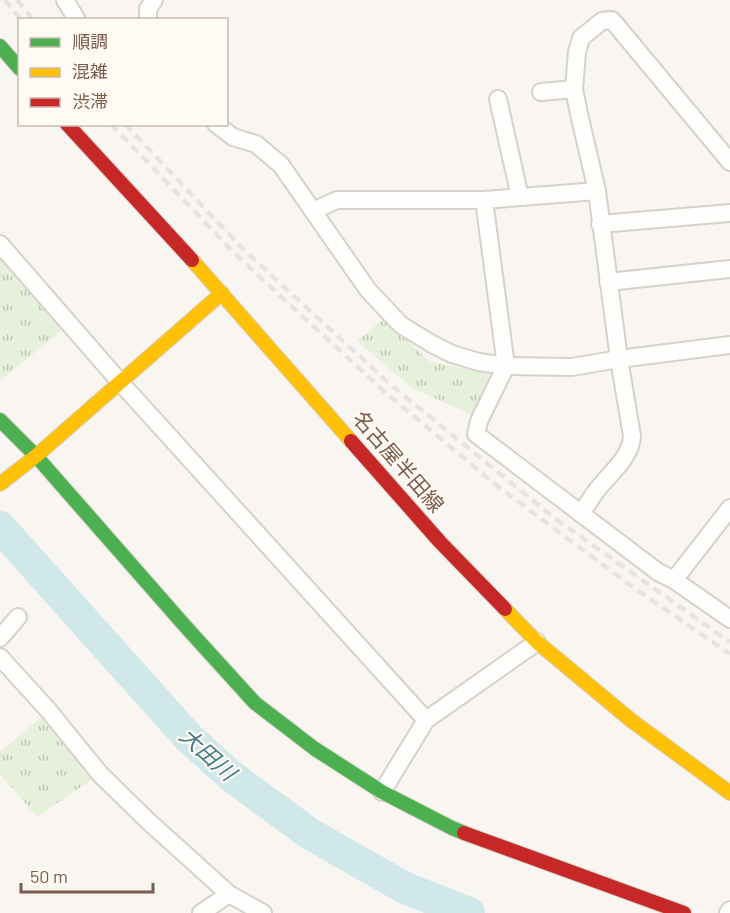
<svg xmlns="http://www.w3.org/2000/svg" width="730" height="913" viewBox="0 0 730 913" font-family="Barlow,'Noto Sans JP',sans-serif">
  <defs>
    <pattern id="park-tufts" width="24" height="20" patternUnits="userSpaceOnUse" patternTransform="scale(1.5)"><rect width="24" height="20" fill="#e7f0db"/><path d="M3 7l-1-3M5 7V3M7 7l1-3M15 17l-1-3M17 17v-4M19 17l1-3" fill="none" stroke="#c0c6b4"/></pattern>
  </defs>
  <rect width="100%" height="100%" fill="#f9f5f0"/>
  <!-- park -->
  <g fill="url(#park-tufts)">
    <path d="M0 258 63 329 0 381Z"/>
    <path d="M385 318 429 361 497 376 473 415 412 388 357 341Z"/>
    <path d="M49 711 100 774 37 817 0 774V752Z"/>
  </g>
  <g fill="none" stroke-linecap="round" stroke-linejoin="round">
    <!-- river -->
    <path stroke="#d0e8ea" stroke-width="32" d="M0 527 188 737 231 776 310 834 405 888 469 913"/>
    <defs>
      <g id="street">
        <path d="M65 0 77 20"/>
        <path d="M148 20V9L154 0"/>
        <path d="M541 92 574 89"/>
        <path d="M498 99 520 197"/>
        <path d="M216 124 233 137 256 144 281 165 368 290 401 325 432 344 452 354 479 362 506 366 572 367 619 359 730 345"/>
        <path d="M597 191 484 200 506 366 479 421 476 434 658 572 674 580 730 619"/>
        <path d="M313 211 337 200H484"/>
        <path d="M600 224 730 213"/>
        <path d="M0 244 120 382 426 720"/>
        <path d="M608 282 730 269"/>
        <path d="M581 514C586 506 591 498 597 490 609 474 631 458 632 436L619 359 597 191 579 114 574 89 577 52 581 38 602 21 612 20 730 162"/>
        <path d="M674 580 730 508"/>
        <path d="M0 638 18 617"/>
        <path d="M0 657 49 711 100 774 148 821 229 894 263 913"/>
        <path d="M382 792 426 720 537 642"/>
        <path d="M201 913 229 894"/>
        <path d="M728 913 730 910"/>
      </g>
      <g id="fast">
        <path d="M0 46 20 69"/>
        <path d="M0 420 36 456 185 626 255 703 315 749 382 792 452 828 464 833"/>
      </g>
      <g id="slow">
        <path d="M192 260 351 441"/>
        <path d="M0 484 36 456 222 293"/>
        <path d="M505 609 537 642 632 721 730 793"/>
      </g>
      <g id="jam">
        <path d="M67 124 192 260"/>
        <path d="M351 441 440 542 505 609"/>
        <path d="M464 833 684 913"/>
      </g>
    </defs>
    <!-- street casing -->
    <use href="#street" stroke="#d7d1cb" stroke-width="20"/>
    <!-- fast casing -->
    <use href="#fast" stroke="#d9d2cb" stroke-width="16"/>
    <!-- slow casing -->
    <use href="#slow" stroke="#d9d2cb" stroke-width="16"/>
    <!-- jam casing -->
    <use href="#jam" stroke="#d9d2cb" stroke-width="16"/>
    <!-- street -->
    <use href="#street" stroke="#fefefd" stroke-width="16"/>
    <!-- fast -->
    <use href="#fast" stroke="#4caf50" stroke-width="14"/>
    <!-- slow -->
    <use href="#slow" stroke="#ffc107" stroke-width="14"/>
    <!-- jam -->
    <use href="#jam" stroke="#c62828" stroke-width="14"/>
    <!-- rail -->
    <g stroke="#e6e3e7" stroke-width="4.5" stroke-dasharray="9 6" stroke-linecap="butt">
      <path d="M5 0 21 20"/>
      <path d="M17 0 33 20"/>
      <path d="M111 124 238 257 386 393 496 485 627 583 730 654"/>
      <path d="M125 124 244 250 392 386 557 520 730 642"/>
    </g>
  </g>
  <g text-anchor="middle" stroke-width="4.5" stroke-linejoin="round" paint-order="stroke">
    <!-- street labels -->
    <g font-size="21" fill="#7a5c4d" stroke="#fffaf3">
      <text transform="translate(398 462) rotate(49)" y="7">名古屋半田線</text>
    </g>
    <!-- water labels -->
    <g font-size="22" font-style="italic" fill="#437c86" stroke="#fffaf3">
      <text transform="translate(208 754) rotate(42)" y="8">大田川</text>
    </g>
  </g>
  <!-- legend -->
  <rect x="18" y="18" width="210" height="108" fill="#fffaf3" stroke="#cabbb1" stroke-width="1.5"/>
  <rect x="30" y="38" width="30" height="9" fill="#4caf50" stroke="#cabbb1" stroke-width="1.5"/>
  <text x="72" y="48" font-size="18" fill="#7a5c4d">順調</text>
  <rect x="30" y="68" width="30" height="9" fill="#ffc107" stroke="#cabbb1" stroke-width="1.5"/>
  <text x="72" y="78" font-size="18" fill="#7a5c4d">混雑</text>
  <rect x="30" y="98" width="30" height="9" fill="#c62828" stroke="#cabbb1" stroke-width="1.5"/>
  <text x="72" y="108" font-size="18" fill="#7a5c4d">渋滞</text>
  <!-- scale -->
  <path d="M21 883v9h132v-9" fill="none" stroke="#7a5c4d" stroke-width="3"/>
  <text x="30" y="883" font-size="18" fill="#7a5c4d" stroke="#fffaf3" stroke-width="4.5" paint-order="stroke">50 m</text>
</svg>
